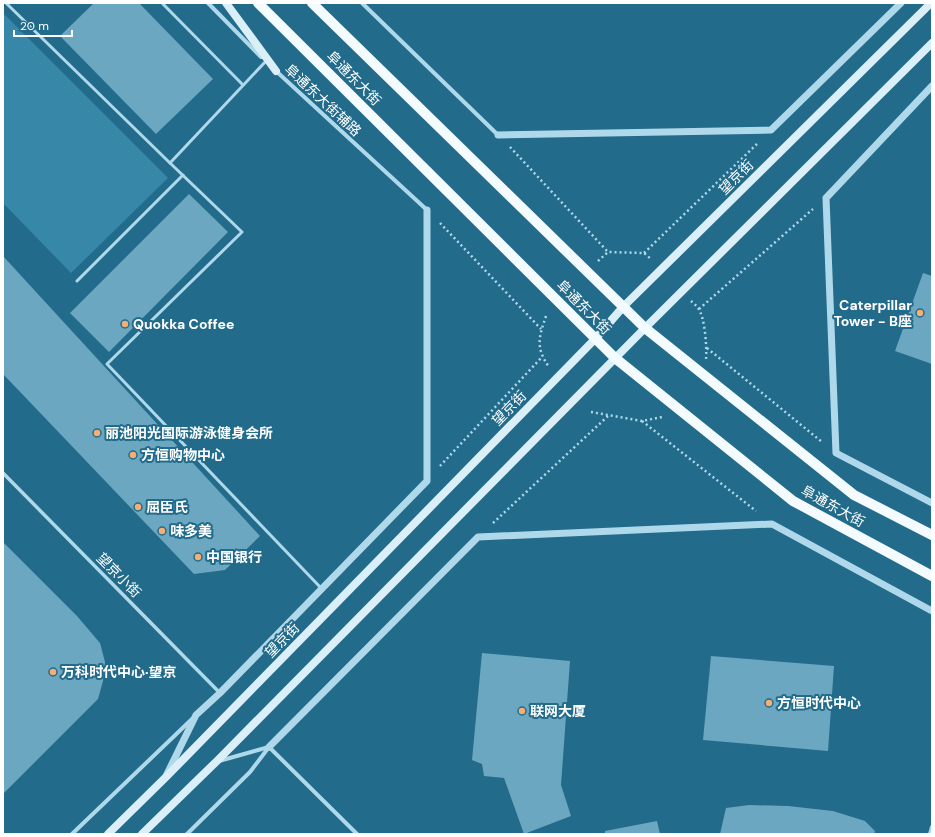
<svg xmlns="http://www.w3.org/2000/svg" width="935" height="837" viewBox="0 0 935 837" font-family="'DM Sans','Noto Sans SC',sans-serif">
  <rect width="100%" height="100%" fill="#226b8b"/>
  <!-- green -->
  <path fill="#3687a8" d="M3 13 168 178 71 273 3 203Z"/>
  <!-- building -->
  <g fill="#6ba7c0">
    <path d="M94 3H139L213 79 156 134 60 36Z"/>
    <path d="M189 194 228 232 109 352 70 313Z"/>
    <path d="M3 256 260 536 225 570 194 574 3 374Z"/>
    <path d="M923 273 932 276V364L895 351Z"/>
    <path d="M3 542 77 616 100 643 105 662 103 681 98 699 3 794Z"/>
    <path d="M482 653 570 661 561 785 571 816 524 834 504 778 484 776 482 764 472 760Z"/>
    <path d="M711 656 834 666 828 751 703 740Z"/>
    <path d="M749 805 788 806 833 811 865 821 875 831 874 834H784L777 833V834H720L726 808Z"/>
    <path d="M657 821 660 834H605V831Z"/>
  </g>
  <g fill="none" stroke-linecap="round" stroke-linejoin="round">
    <!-- path -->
    <g stroke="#afd9eb" stroke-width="2.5" stroke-dasharray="2 3" stroke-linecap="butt">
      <path d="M510 147 608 252"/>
      <path d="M440 223 541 329"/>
      <path d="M644 253 758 143"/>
      <path d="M598 261 608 252 644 253 651 259"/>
      <path d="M691 301C693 303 696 305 698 308 705 317 707 347 706 359"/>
      <path d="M699 309 813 209"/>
      <path d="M546 316C539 337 535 347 549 367"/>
      <path d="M707 348 822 442"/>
      <path d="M591 412 642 421 662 417"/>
      <path d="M642 421 756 511"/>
      <path d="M440 466 542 357"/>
      <path d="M493 523 608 416"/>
    </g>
    <!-- service -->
    <g stroke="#afd9eb" stroke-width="3">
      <path d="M6 3 170 163 266 61"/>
      <path d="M162 3 243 85"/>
      <path d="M170 163 242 232 107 364 321 588"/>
      <path d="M77 281 183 175"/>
    </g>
    <!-- pedestrian -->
    <path stroke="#afd9eb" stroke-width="3.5" d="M3 473 220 693"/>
    <!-- minor -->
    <g stroke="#afd9eb" stroke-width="4">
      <path d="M208 3 261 57"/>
      <path d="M362 3 498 135"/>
      <path d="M276 71 427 210"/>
      <path d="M219 761 269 747 357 834"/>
      <path d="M72 834 192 719"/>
      <path d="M187 834 250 772 269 747"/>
      <path d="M930 834 932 827"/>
    </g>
    <!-- tertiary -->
    <g stroke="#afd9eb" stroke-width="7">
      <path d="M932 86 826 198 836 453 932 503"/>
      <path d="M498 135 771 130 901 3"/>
      <path d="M269 747 478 537 772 524 932 611"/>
      <path d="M167 774 196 715 220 693 427 481V210"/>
    </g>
    <!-- secondary -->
    <g stroke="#dbeff8" stroke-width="8">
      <path d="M226 3 276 71"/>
      <path d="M108 834 166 777 596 338 623 307 931 3"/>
      <path d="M142 834 217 761 645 328 932 43"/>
    </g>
    <!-- primary -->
    <g stroke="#f4fbfe" stroke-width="10">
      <path d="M258 3 615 358 793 501 932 576"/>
      <path d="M312 3 645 328 854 495 932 535"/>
    </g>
  </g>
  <!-- markers -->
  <g fill="#f6ae72" stroke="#226b8b" stroke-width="1.5">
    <circle cx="920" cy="313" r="4"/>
    <circle cx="125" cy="324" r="4"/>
    <circle cx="97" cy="433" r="4"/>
    <circle cx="133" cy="455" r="4"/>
    <circle cx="138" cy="507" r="4"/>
    <circle cx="162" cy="531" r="4"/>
    <circle cx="198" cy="557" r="4"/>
    <circle cx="53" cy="672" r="4"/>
    <circle cx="769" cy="703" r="4"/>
    <circle cx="522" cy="711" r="4"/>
  </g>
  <g text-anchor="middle" stroke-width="4" stroke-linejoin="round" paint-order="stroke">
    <!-- street labels -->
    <g font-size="14" fill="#fff" stroke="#226b8b">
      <text transform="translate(354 78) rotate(45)" y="5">阜通东大街</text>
      <text transform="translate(323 100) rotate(43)" y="5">阜通东大街辅路</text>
      <text transform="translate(736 177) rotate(-45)" y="5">望京街</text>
      <text transform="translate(584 307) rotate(45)" y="5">阜通东大街</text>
      <text transform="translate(509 408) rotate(-46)" y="5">望京街</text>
      <text transform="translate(833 506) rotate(29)" y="5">阜通东大街</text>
      <text transform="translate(119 575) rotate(45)" y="5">望京小街</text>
      <text transform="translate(282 640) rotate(-46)" y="5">望京街</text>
    </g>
    <!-- poi labels -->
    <g font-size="14" font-weight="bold" fill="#fff" stroke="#226b8b" text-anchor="start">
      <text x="912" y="310" text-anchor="end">Caterpillar<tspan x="912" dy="16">Tower - B座</tspan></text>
      <text x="133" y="329">Quokka Coffee</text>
      <text x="105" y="438">丽池阳光国际游泳健身会所</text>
      <text x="141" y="460">方恒购物中心</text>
      <text x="146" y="512">屈臣氏</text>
      <text x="170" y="536">味多美</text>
      <text x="206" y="562">中国银行</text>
      <text x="61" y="677">万科时代中心·望京</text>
      <text x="777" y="708">方恒时代中心</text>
      <text x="530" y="716">联网大厦</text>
    </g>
  </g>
  <!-- border -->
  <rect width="935" height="837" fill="none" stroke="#ffffff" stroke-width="8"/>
  <!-- scale -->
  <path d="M14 30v6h58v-6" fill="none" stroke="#ffffff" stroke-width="2"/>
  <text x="20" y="30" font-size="12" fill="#ffffff" stroke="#226b8b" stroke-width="3" paint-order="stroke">20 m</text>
</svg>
